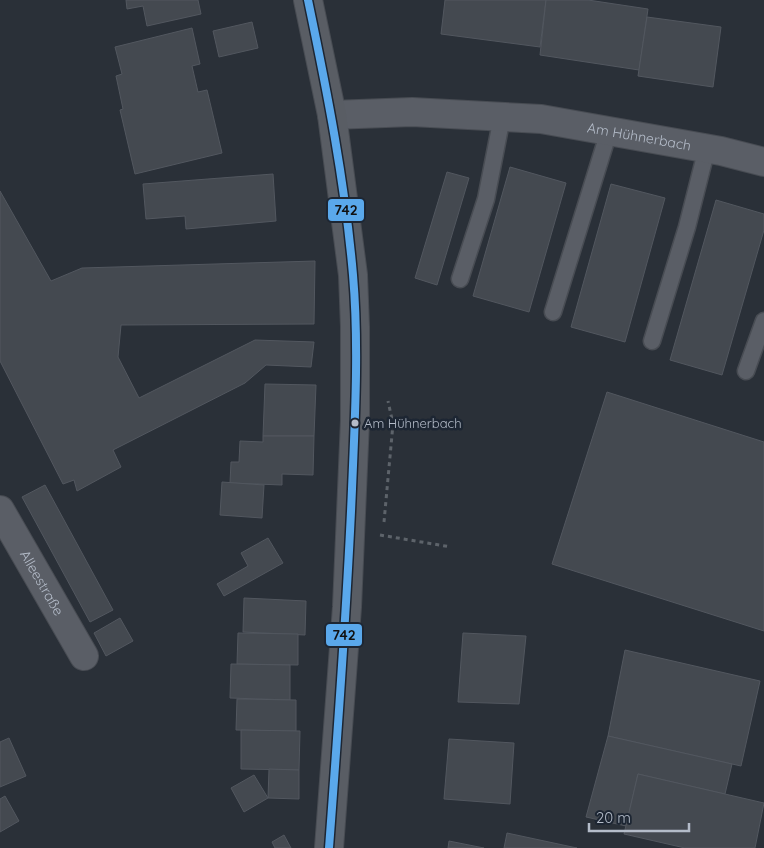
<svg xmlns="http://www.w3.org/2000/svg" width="764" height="848" viewBox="0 0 764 848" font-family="Quicksand,sans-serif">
  <rect width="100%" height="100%" fill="#2a3038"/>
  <!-- building -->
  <g fill="#444950" stroke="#52575f">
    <path d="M126 0H198L201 14 147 26 143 6 127 9Z"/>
    <path d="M445 0H546L540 47 441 34Z"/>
    <path d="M546 0H588L648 9 639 70 540 55Z"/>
    <path d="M647 17 721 27 713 87 638 76Z"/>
    <path d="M252 22 258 48 219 57 213 31Z"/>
    <path d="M192 28 200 64 192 66 198 92 207 90 222 153 135 174 120 110 123 109 116 76 122 74 115 47Z"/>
    <path d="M510 167 566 183 529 312 473 296Z"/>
    <path d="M447 172 469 178 437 285 415 278Z"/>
    <path d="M273 174 276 221 186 229 185 216 146 219 143 184Z"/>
    <path d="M611 184 665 198 625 342 571 327Z"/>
    <path d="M0 191 51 281 82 268 315 261 314 324 121 325 118 357 139 398 255 340 314 342 311 367 266 365 245 383 113 450 121 467 77 491 74 480 63 484 0 361Z"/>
    <path d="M716 200 764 214V230L722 375 670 360Z"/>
    <path d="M265 384 316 385 314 436H263Z"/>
    <path d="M607 392 764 442V631L552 564Z"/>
    <path d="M263 436H314L313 475 282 474V485L230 483 231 462H239L240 441 263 442Z"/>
    <path d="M222 482 264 485 262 518 220 515Z"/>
    <path d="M45 485 113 610 90 622 22 497Z"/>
    <path d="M268 538 283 563 224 596 217 584 248 566 241 553Z"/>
    <path d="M244 598 306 601 305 635 243 632Z"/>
    <path d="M120 618 133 641 106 656 94 633Z"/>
    <path d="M238 633 298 634V665L237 664Z"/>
    <path d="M463 633 526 636 519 704 458 702Z"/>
    <path d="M625 650 760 681 741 766 608 736Z"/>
    <path d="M231 664 290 665V700L230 698Z"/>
    <path d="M237 699 296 700V731L236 730Z"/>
    <path d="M241 730 300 731 299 770 241 769Z"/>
    <path d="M608 736 732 764 725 794 638 774 626 826 586 817Z"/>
    <path d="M9 738 26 776 0 787V742Z"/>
    <path d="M449 739 514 743 510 804 444 799Z"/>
    <path d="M269 769 299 770V799L268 798Z"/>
    <path d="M638 774 764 803 755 848H685L624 834Z"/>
    <path d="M254 775 268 798 244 812 231 788Z"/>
    <path d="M5 796 19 821 0 832V799Z"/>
    <path d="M507 833 577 848H504Z"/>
    <path d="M284 835 291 848H275L272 842Z"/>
    <path d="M449 841 484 848H448Z"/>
  </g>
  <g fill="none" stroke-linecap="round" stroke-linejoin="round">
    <defs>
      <g id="lane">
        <path d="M460 279 486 199 502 117"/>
        <path d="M553 312 609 131"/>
        <path d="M652 341 687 227 707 148"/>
        <path d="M746 371 764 321"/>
      </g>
      <g id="street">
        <path id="s1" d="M332 115 412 112 541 119 721 151 764 162"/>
        <path id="s2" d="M0 510 84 656"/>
      </g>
      <path id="secondary" d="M308 0 332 115 353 275 355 327V420L347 607 329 848"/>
    </defs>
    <!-- lane casing -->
    <use href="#lane" stroke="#484c53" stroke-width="19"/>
    <!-- street casing -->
    <use href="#street" stroke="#484c53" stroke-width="30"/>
    <!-- secondary casing -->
    <use href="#secondary" stroke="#484c53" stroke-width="30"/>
    <!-- path -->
    <g stroke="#5d636a" stroke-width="3" stroke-dasharray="4 4" stroke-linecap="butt">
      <path d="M384 522 393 424 388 401"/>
      <path d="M380 535 451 547"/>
    </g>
    <!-- lane -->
    <use href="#lane" stroke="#5a5e66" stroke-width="16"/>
    <!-- street -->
    <use href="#street" stroke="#5a5e66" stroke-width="28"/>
    <!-- secondary -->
    <use href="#secondary" stroke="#595d64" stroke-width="28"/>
    <defs>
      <path id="bus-1" d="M308 0C327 91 345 182 353 275 359 345 355 418 352 489 347 609 338 728 329 848"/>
    </defs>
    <!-- bus-1 casing -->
    <use href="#bus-1" stroke="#1d2633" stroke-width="11"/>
    <!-- bus-1 -->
    <use href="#bus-1" stroke="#5aa8eb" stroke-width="8"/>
  </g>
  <!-- markers -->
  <circle fill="#b4bcc9" stroke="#1d2633" stroke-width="2" cx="355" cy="423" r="4.5"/>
  <g text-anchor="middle" stroke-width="5" stroke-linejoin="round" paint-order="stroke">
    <!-- bus labels -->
    <g font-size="13" fill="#b4bcc9" stroke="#1d2633" text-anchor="start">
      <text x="364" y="428">Am Hühnerbach</text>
    </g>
    <!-- street labels -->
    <g font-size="14" fill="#b4bcc9" stroke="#1d2633">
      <text dy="5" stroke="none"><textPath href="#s1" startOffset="309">Am Hühnerbach</textPath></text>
      <text dy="5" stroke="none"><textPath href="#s2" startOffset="84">Alleestraße</textPath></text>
    </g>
  </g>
  <g stroke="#1d2633" stroke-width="2">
    <rect x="327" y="198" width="38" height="24" rx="5" fill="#5aa8eb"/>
    <rect x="325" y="623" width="38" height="24" rx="5" fill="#5aa8eb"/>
  </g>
  <g font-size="14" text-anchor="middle" font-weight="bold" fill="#111">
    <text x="346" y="215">742</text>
    <text x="344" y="640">742</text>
  </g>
  <!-- scale -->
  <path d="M589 823v8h100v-8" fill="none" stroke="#b4bcc9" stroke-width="2.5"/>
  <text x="596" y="823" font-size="15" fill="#b4bcc9" stroke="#1d2633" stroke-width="4" paint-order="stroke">20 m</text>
</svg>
